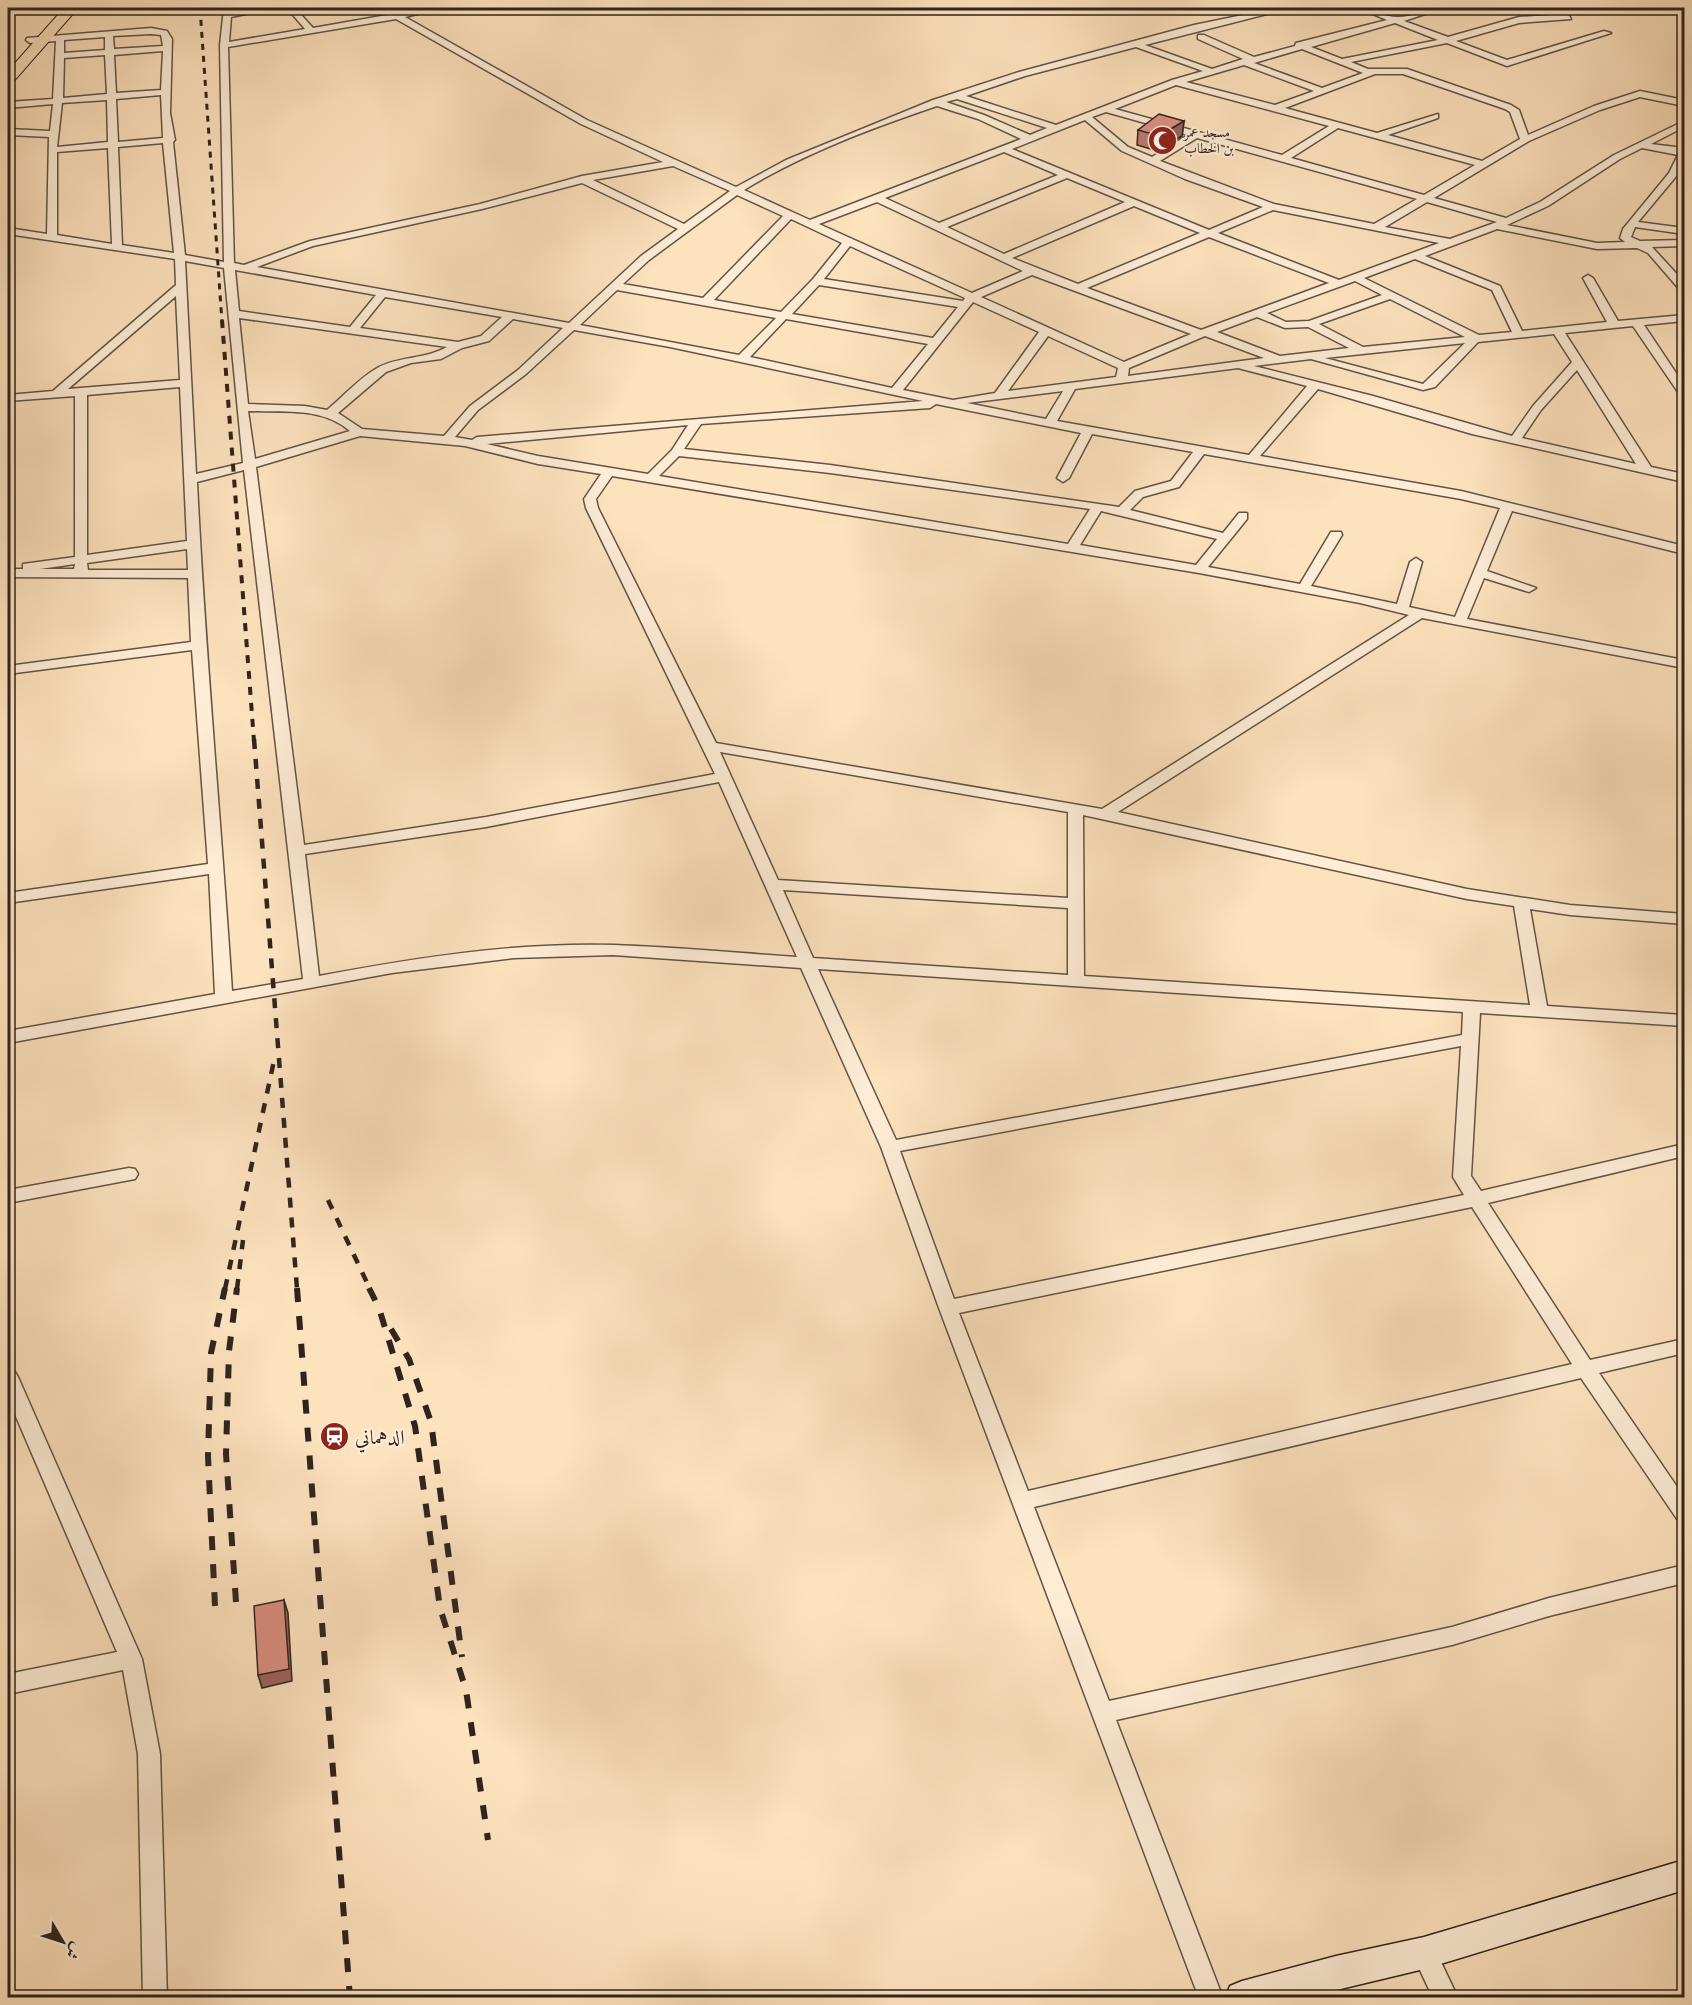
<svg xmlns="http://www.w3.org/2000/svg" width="1692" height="2005" viewBox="0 0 1692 2005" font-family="'Libre Caslon Text',Amiri,serif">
  <rect width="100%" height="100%" fill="#fde2be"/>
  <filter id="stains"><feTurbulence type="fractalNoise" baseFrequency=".00333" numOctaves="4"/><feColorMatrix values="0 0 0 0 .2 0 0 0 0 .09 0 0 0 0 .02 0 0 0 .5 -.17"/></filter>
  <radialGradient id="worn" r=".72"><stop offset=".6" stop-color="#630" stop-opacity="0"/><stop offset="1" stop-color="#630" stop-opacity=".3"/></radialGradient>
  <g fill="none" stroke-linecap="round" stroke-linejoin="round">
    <defs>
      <g id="street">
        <path d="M224 8H232V12L275 8 231 17 229 42 305 29 287 8H295L313 28 427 8H442L405 17 587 120 736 187 786 160 933 100 1019 72 1194 25 1277 8H1291L1145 45 1212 69 1243 59 1198 39V35H1204L1254 57 1295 46 1296 43 1387 20 1359 8C1372 8 1383 17 1396 17 1411 18 1427 8 1443 8L1404 21 1448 37 1519 17 1568 14 1571 19 1519 23 1456 41 1507 60 1604 31 1611 33 1507 66 1447 43 1351 62 1368 69H1407L1511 105 1519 110 1528 135 1594 106 1640 91 1684 100V106L1640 97 1600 110 1529 141 1434 198 1506 218 1540 202 1614 155 1684 121V127L1651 144 1684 148V163L1678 174 1638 222 1684 228V234L1635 227 1631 237 1640 241 1684 240V246L1652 247 1684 282V291L1680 290 1648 253 1637 248 1597 249 1497 229 1425 256 1500 286 1522 331 1607 322 1583 278 1588 275 1593 278 1618 321 1684 315V321L1644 325 1684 385V396L1680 395 1633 326 1565 333 1651 467 1684 474V482L1472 434 1318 389 1260 456 1461 491 1684 546V554L1512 511 1487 571 1536 588 1529 592 1484 578 1467 619 1684 660V668L1422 618 1118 812 1467 889 1570 905 1684 914V924L1570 915 1530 909 1547 1006 1684 1015V1026L1480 1013 1471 1176 1481 1191 1684 1144V1156L1488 1203 1590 1360 1684 1339V1353L1599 1373 1684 1497V1521L1677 1519 1581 1378 1034 1507 1109 1701 1452 1627 1549 1598 1684 1565V1583L1549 1616 1452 1645 1116 1720 1223 1998H1199L939 1308 881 1147 801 968 613 955 514 958 392 973 8 1043V1031L215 994 209 874 8 903V893L208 864 192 650 8 674V666L191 642 188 578 8 577V569H23V564L75 557V396L8 401V395L53 391 176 285 175 259 8 234V228L47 234 49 137 8 135V129L50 131 53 104 8 108V102L53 99 56 41 30 43 26 40 27 38 151 28 167 31 172 39 170 113 175 140 173 142 185 255 224 262 220 45ZM396 19 581 124 663 162 582 176 480 204 310 241 244 265 234 263 228 47ZM1395 23 1438 40 1342 59 1311 47ZM151 34 161 35 163 46 114 49 113 36ZM105 37V50L64 53V40ZM1136 47 1203 71 1172 80 1056 125 966 96 1025 76ZM1302 49 1363 73 1322 88 1254 63ZM163 51 161 90 116 93 114 55ZM105 55 107 94 63 98 64 58ZM1244 65 1314 91 1275 105 1186 82ZM1375 74H1403L1505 109 1510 112 1520 139 1482 161 1388 135 1438 118V114L1377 133 1285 108ZM1176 85 1329 126 1282 155 1115 109ZM161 95 163 138 118 142 116 99ZM957 99 1047 128 1030 135 984 115 946 102ZM107 100 108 142 57 147 62 103ZM937 106 978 119 1021 139 810 220 744 190C802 154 872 128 937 106ZM1106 112 1188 135 1152 157 1128 147 1092 117ZM1085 120 1122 151 1185 179 1263 207 1209 230 1012 149ZM1338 128 1475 165 1424 195 1291 158ZM1197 138 1417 199 1374 224 1274 204 1160 161ZM163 143 174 253 122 245 118 147ZM108 148 112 244 57 235V152ZM1642 148 1678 155 1669 173 1623 229 1620 238 1625 242 1597 243 1507 225 1548 206 1620 159ZM1004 152 1058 175 939 223 885 198ZM673 166 730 191 684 224 593 180ZM1067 178 1125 202 1004 254 947 227ZM582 183 678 229 641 256 569 323 257 267 313 246 482 209ZM737 195 783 216 703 298 623 284 649 260ZM877 202 1023 271 972 293 819 224ZM1427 202 1497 222 1450 239 1385 227ZM1134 206 1200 233 1078 284 1012 258ZM1273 210 1439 243 1339 280 1218 233ZM791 219 842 243 813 279 781 312 714 300ZM1209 237 1329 283 1201 330 1087 288ZM850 246 965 298 963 301 824 279ZM1415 259 1492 290 1512 332 1479 335 1364 278ZM185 261 224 268 243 463 196 474ZM235 270 376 295 350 327 239 311ZM1032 275 1191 334 1124 362 981 297ZM1355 281 1382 295 1309 321 1286 322 1267 313ZM819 285 958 307 933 338 792 314ZM617 290 776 318 739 355 580 325ZM176 296 180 380 68 389ZM385 297 502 317 481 336 458 342 360 328ZM1390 299 1465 337 1363 347 1319 324ZM973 302 1039 332 995 393 953 400 903 390ZM1257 317 1285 328 1308 327 1349 348 1280 356 1217 332ZM239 318 447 347C426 359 401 356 379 367 360 377 343 397 327 410L305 406 248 404ZM513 319 563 328 518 370 470 406 444 436 362 429 338 413 386 372 411 363 441 359 462 348 489 341ZM786 319 928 344 892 388 750 357ZM574 330 670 347 923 401 477 437 472 440 455 437 478 410 526 374ZM1554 334 1572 362 1533 406 1512 436 1373 396 1254 366 1311 359 1423 390 1435 387 1478 342ZM1048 336 1118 368 1116 377 1008 391ZM1205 336 1264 358 1128 376 1129 368ZM1465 343 1423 384 1325 358ZM1238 368 1307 386 1249 455 1057 421 1075 389ZM1577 370 1636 464 1522 438 1541 410ZM180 387 187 541 87 555V395ZM1063 391 1046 419 967 403ZM936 404 1081 433 1057 478 1063 482 1069 478 1092 434 1193 452 1171 481 1135 491 1119 507 830 465 684 449 701 424 930 408ZM248 411C283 412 323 407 350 431L255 459ZM688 425 672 450 648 474 538 456 487 444ZM360 436 465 446 538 464 601 474 584 499 586 508 715 774 486 817 304 845 256 467ZM1204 454 1461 499 1500 508 1455 617 1409 607 1422 562 1416 558 1410 562 1397 604 1311 586 1342 535 1341 532H1331L1300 584 1208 567 1247 519V513H1239L1223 533 1130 510 1143 497 1179 487ZM679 456 830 473 1090 509 1068 544 659 476ZM244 470 303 979 232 991C221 821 205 652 197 482ZM612 476 1199 573 1360 603 1409 615 1102 809 716 743 598 508 596 499ZM1101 511 1217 539 1196 565 1080 545ZM187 549 188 570H88L87 563ZM75 564 74 569H40ZM720 752 1068 812V898L778 880ZM719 782 797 957C736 953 675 947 614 945 515 942 416 958 319 976L305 854 486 827ZM1083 815 1467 899 1514 906 1530 1005 1084 976ZM783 890 1068 908V975L813 958ZM818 969 1463 1012 1462 1035 896 1140ZM1461 1046 1453 1177 1464 1195 954 1299 900 1151ZM1472 1207 1572 1364 1028 1491 959 1313Z"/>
        <path d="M129 1168 135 1169 138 1174 135 1179 8 1203V1190Z"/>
        <path d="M8 1369 15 1372 18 1377 142 1659 160 1754 167 1998H143L138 1754 123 1670 8 1694V1674L117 1652 8 1398Z"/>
        <path d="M1424 1941 1433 1945 1458 1998H1433L1412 1953 1415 1945Z"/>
      </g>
      <path id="secondary" d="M1684 1860V1890L1424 1969 1303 1998H1225L1230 1986 1242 1981 1336 1956 1424 1937Z"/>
      <path id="primary" d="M64 8H78L13 82 8 83V71Z"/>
    </defs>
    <!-- street casing -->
    <use href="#street" stroke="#625445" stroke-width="3"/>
    <!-- secondary casing -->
    <use href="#secondary" stroke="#2f241d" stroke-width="3"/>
    <!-- primary casing -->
    <use href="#primary" stroke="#2f241d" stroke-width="2"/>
    <!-- street -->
    <use href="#street" fill="#feecd5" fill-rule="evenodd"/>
    <!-- secondary -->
    <use href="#secondary" fill="#feecd5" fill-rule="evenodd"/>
    <!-- primary -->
    <use href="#primary" fill="#fde2be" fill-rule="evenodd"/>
    <!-- rail-far3 -->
    <path stroke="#2f241d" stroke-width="3" stroke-dasharray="6 6" stroke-linecap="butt" d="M200 8 222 322"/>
    <!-- rail-far2 -->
    <path stroke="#2f241d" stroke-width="4" stroke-dasharray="8 8" stroke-linecap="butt" d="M222 320 254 741"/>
    <!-- rail-far1 -->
    <g stroke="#2f241d" stroke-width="4.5" stroke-dasharray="10 10" stroke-linecap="butt">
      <path d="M254 739 297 1289"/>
      <path d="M328 1200 370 1289"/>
      <path d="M225 1289 275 1056"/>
      <path d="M237 1289 243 1240"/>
    </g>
    <!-- rail -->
    <g stroke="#2f241d" stroke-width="6" stroke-dasharray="14 14" stroke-linecap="butt">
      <path d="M297 1288 350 1998"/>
      <path d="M369 1288 379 1308 415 1426 440 1608 466 1690 488 1840"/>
      <path d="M391 1329 409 1359 431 1422 462 1657"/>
      <path d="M236 1602 226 1454 229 1351 237 1288"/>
      <path d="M215 1606 208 1456 211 1353 225 1288"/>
    </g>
  </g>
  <!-- wall -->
  <path fill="#bb7a6f" stroke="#2f241d" stroke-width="1.5" d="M1184 121 1182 136 1157 151 1137 145 1138 130Z"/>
  <!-- shaded-wall -->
  <g fill="#99635a" stroke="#2f241d" stroke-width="1.5">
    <path d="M1184 121 1182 136 1157 151 1159 136Z"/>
    <path d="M284 1600 288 1613 292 1681 262 1688 258 1675Z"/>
  </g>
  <!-- building -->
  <g fill="#da8e81" stroke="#2f241d" stroke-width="1.5">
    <path d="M1159 114 1184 121 1159 136 1138 130Z"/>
    <path d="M284 1600 289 1669 258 1675 254 1606Z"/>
  </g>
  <!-- icons -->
  <defs>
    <symbol id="mosque-disc" viewBox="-11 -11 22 22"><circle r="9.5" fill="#8f2418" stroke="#feecd5"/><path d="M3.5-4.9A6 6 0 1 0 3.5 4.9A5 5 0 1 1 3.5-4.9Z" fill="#fff"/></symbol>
    <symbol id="station-disc" viewBox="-11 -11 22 22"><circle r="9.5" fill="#8f2418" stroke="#feecd5"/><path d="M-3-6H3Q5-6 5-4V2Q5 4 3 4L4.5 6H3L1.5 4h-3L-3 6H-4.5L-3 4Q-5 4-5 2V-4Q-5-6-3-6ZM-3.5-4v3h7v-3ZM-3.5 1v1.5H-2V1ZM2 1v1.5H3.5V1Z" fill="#fff"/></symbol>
  </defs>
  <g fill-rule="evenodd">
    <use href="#mosque-disc" x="1146" y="124" width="33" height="33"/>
    <use href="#station-disc" x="318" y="1420" width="33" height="33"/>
  </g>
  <g text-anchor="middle" stroke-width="4.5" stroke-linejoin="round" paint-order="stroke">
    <!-- far-poi labels -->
    <g font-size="14" fill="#2f241d" stroke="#feecd5" text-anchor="start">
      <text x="1184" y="137">مسجد عمر<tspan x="1184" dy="16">بن الخطاب</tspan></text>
    </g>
    <!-- near-poi labels -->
    <g font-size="20" fill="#2f241d" stroke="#feecd5" text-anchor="start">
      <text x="355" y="1444">الدهماني</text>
    </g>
  </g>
  <!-- margin -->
  <rect width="1692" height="2005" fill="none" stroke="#fde2be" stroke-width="30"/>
  <rect x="9" y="9" width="1674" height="1987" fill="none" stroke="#2f241d" stroke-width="3"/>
  <rect x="15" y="15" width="1662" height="1975" fill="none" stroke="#2f241d" stroke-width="1.5"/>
  <!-- north arrow -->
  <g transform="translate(63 1942) rotate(129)" stroke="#feecd5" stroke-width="4.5" paint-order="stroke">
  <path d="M0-4.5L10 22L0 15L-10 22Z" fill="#2f241d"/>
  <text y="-9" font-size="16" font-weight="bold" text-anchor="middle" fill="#2f241d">ش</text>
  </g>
  <rect width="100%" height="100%" filter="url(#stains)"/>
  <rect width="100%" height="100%" fill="url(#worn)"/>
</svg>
